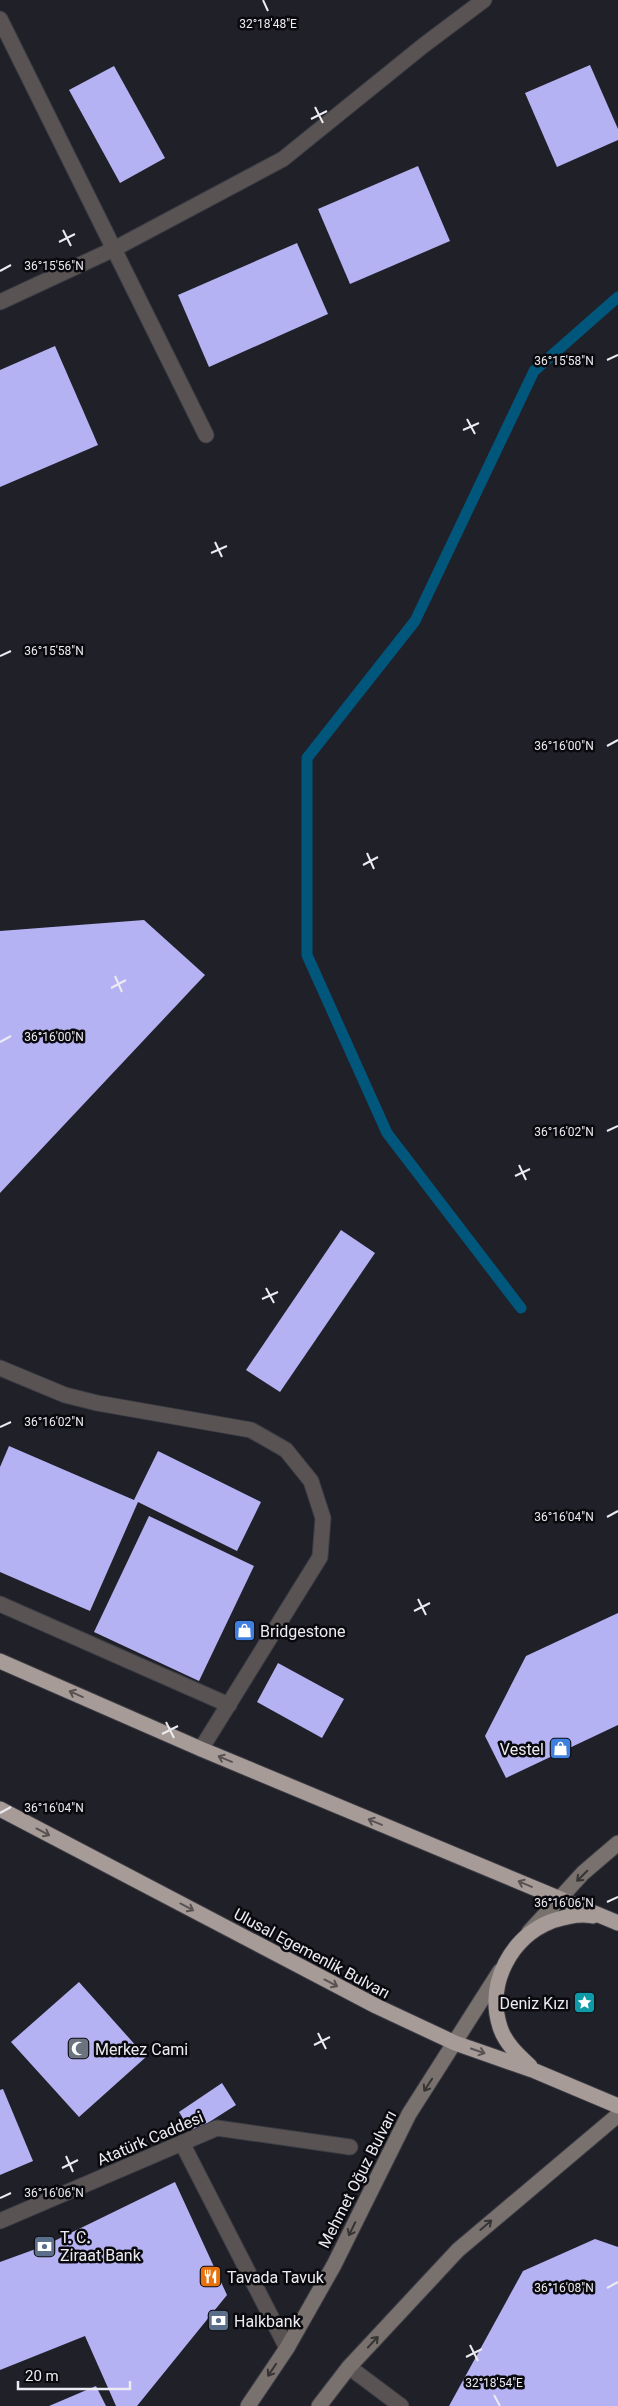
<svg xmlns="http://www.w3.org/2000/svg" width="618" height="2406" viewBox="0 0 618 2406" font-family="Roboto,sans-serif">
  <rect width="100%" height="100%" fill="#202029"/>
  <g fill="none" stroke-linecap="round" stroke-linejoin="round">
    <!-- stream -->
    <path stroke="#00577b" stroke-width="11" d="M521 1308 387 1133 307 955V758L415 621 534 371 618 297"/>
  </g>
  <!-- building -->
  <g fill="#b5b2f4">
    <path d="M590 65 618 129V140L557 167 525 93Z"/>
    <path d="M114 66 165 158 120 183 69 90Z"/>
    <path d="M418 166 450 241 350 284 318 209Z"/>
    <path d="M297 243 328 314 209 367 178 295Z"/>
    <path d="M55 346 98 445 0 487V370Z"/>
    <path d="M144 920 205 975 0 1193V931Z"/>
    <path d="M341 1230 375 1253 280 1392 246 1370Z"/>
    <path d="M9 1446 134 1500 158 1451 261 1502 237 1551 138 1502 90 1611 0 1572V1467Z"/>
    <path d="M149 1516 254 1566 199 1681 94 1632Z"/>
    <path d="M618 1613V1725L506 1778 485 1736 526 1656Z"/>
    <path d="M278 1663 344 1699 322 1738 257 1702Z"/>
    <path d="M79 1982 146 2057 79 2117 11 2042Z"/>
    <path d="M222 2083 236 2105 192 2133 179 2112Z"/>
    <path d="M3 2089 33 2161 0 2175V2090Z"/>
    <path d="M175 2182 227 2295 137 2406H116L85 2336 0 2370V2262L44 2246Z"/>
    <path d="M595 2239 618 2247V2406H449L523 2271Z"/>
    <path d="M96 2386 106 2406H49Z"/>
  </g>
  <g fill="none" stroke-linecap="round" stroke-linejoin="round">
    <defs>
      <g id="lane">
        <path d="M0 1368 65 1395 97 1403 251 1430 286 1450 311 1481 323 1518 320 1557 201 1749"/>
        <path d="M0 1604 229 1705"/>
      </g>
      <g id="street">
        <path d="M0 19 206 435"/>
        <path d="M0 302 114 249 283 159 424 45 484 0"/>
        <path d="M182 2143 287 2348"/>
        <path d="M0 2221 217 2128 350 2147"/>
        <path d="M349 2367 401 2406"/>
      </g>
      <g id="secondary">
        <path d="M529 1932 583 1873 618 1843"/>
        <path d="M248 2406 287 2348 334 2265 409 2114 500 1971"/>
        <path d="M319 2406 349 2367 458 2250 618 2115"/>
      </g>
      <g id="highway">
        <path d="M0 1661 201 1749 618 1923"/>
        <path d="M0 1809 376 2006 455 2043 535 2071 618 2106"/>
        <path d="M530 2066C518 2055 505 2043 500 2027 486 1983 511 1937 552 1921 564 1917 580 1913 593 1916"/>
      </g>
    </defs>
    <!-- lane casing -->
    <use href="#lane" stroke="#3c3c45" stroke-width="17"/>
    <!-- street casing -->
    <use href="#street" stroke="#3c3c45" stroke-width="17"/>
    <!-- secondary casing -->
    <use href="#secondary" stroke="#3c3c45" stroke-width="17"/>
    <!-- highway casing -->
    <use href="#highway" stroke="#3c3c45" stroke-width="17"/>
    <!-- lane -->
    <use href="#lane" stroke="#595453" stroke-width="15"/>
    <!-- street -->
    <use href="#street" stroke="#595453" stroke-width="15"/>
    <!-- secondary -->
    <use href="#secondary" stroke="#79716e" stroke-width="15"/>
    <!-- highway -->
    <use href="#highway" stroke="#a79b97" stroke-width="15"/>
  </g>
  <!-- one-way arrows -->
  <defs><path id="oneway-shaft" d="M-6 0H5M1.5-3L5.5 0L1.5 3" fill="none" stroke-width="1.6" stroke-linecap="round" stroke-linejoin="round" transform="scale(1.25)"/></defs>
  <g stroke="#585252">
    <use href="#oneway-shaft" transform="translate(76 1694) rotate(-156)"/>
    <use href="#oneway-shaft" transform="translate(225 1759) rotate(-157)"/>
    <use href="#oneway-shaft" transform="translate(375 1822) rotate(-157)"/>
    <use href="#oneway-shaft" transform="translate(43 1832) rotate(28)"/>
    <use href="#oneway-shaft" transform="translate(525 1884) rotate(-157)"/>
    <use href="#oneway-shaft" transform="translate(187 1907) rotate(28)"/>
    <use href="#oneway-shaft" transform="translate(331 1983) rotate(28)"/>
    <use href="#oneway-shaft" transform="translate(478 2051) rotate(19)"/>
  </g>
  <g stroke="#363334">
    <use href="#oneway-shaft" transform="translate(582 1876) rotate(135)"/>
    <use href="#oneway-shaft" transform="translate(428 2085) rotate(123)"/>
    <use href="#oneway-shaft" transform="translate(486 2225) rotate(-41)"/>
    <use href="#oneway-shaft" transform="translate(352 2229) rotate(116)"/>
    <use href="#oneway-shaft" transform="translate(373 2342) rotate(-47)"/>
    <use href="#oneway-shaft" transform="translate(272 2370) rotate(124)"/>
  </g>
  <!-- ticks -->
  <path fill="none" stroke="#ebebf1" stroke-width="2" d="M263 0 268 11M315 107 323 123M311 119 327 111M63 230 71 246M59 242 75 234M0 271 11 265M607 360 618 355M467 419 475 434M463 430 479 423M215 542 222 557M211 553 227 546M0 656 11 651M607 746 618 740M367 853 374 869M363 865 378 857M115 976 122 992M111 988 126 980M0 1042 11 1036M607 1131 618 1126M519 1165 526 1180M515 1176 530 1169M266 1288 274 1303M262 1299 278 1292M0 1427 11 1422M607 1517 618 1511M418 1599 426 1615M414 1611 430 1603M166 1722 174 1738M162 1734 178 1726M0 1813 11 1807M607 1902 618 1897M318 2033 326 2049M314 2045 330 2037M66 2156 73 2172M62 2168 78 2160M0 2198 11 2193M607 2288 618 2282M470 2345 478 2361M466 2357 482 2349M494 2395 500 2406"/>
  <!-- icons -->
  <defs>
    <symbol id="shop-square" viewBox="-11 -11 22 22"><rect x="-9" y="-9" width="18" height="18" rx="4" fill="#3f7fe0" stroke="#0a0a0e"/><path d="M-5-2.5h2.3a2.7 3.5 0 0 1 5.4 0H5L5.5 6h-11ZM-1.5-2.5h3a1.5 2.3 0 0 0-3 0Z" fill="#fff"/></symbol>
    <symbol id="sight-square" viewBox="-11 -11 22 22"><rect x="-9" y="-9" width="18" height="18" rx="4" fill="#0f9aa8" stroke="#0a0a0e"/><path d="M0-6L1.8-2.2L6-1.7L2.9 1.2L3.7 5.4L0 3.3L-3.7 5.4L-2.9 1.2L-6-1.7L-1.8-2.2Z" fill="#fff"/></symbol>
    <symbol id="mosque-square" viewBox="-11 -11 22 22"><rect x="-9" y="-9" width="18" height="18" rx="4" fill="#6b7280" stroke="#0a0a0e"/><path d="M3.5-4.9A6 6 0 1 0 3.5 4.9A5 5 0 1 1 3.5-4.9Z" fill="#fff"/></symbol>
    <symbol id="bank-square" viewBox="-11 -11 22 22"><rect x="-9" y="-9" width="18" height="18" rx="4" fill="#5c6f8a" stroke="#0a0a0e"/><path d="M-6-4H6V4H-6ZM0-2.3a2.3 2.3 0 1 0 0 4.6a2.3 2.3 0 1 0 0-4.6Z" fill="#fff"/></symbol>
    <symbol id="restaurant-square" viewBox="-11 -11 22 22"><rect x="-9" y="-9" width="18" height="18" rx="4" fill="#e8710a" stroke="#0a0a0e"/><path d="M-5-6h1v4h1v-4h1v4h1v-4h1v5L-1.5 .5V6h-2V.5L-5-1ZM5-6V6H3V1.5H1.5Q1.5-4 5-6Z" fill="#fff"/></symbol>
  </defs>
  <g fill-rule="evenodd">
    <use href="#shop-square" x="232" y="1618" width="25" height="25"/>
    <use href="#shop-square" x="548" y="1736" width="25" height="25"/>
    <use href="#sight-square" x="572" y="1990" width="25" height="25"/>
    <use href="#mosque-square" x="66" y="2036" width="25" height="25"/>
    <use href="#bank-square" x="32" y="2234" width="25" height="25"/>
    <use href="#restaurant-square" x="198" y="2264" width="25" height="25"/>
    <use href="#bank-square" x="206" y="2308" width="25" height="25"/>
  </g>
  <g text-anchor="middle" stroke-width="5" stroke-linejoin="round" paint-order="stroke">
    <!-- poi labels -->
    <g font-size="16" fill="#ebebf1" stroke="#0a0a0e" text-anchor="start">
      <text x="260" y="1637">Bridgestone</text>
      <text x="544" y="1755" text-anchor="end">Vestel</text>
      <text x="569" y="2009" text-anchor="end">Deniz Kızı</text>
      <text x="95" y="2055">Merkez Cami</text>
      <text x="60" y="2243">T. C.<tspan x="60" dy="18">Ziraat Bank</tspan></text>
      <text x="227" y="2283">Tavada Tavuk</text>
      <text x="234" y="2327">Halkbank</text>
    </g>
    <!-- street labels -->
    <g font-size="16" fill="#ebebf1" stroke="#0a0a0e">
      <text transform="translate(312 1953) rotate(28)" y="6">Ulusal Egemenlik Bulvarı</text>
      <text transform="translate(150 2138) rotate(-23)" y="6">Atatürk Caddesi</text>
      <text transform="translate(357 2179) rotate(-63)" y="6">Mehmet Oğuz Bulvarı</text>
    </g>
  </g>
  <g font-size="12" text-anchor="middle" fill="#ebebf1" stroke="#0a0a0e" stroke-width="5" stroke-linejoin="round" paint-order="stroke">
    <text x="268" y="28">32°18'48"E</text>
    <text x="54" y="270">36°15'56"N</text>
    <text x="564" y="365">36°15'58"N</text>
    <text x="54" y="655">36°15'58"N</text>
    <text x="564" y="750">36°16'00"N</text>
    <text x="54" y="1041">36°16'00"N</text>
    <text x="564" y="1136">36°16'02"N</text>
    <text x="54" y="1426">36°16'02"N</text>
    <text x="564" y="1521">36°16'04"N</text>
    <text x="54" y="1812">36°16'04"N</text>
    <text x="564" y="1907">36°16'06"N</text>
    <text x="54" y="2197">36°16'06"N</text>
    <text x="564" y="2292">36°16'08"N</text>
    <text x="494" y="2387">32°18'54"E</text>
  </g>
  <!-- scale -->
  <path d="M18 2381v8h112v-8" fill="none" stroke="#ebebf1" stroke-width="2.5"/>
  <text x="25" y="2381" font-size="15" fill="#ebebf1" stroke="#0a0a0e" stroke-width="4" paint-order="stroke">20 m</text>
</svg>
